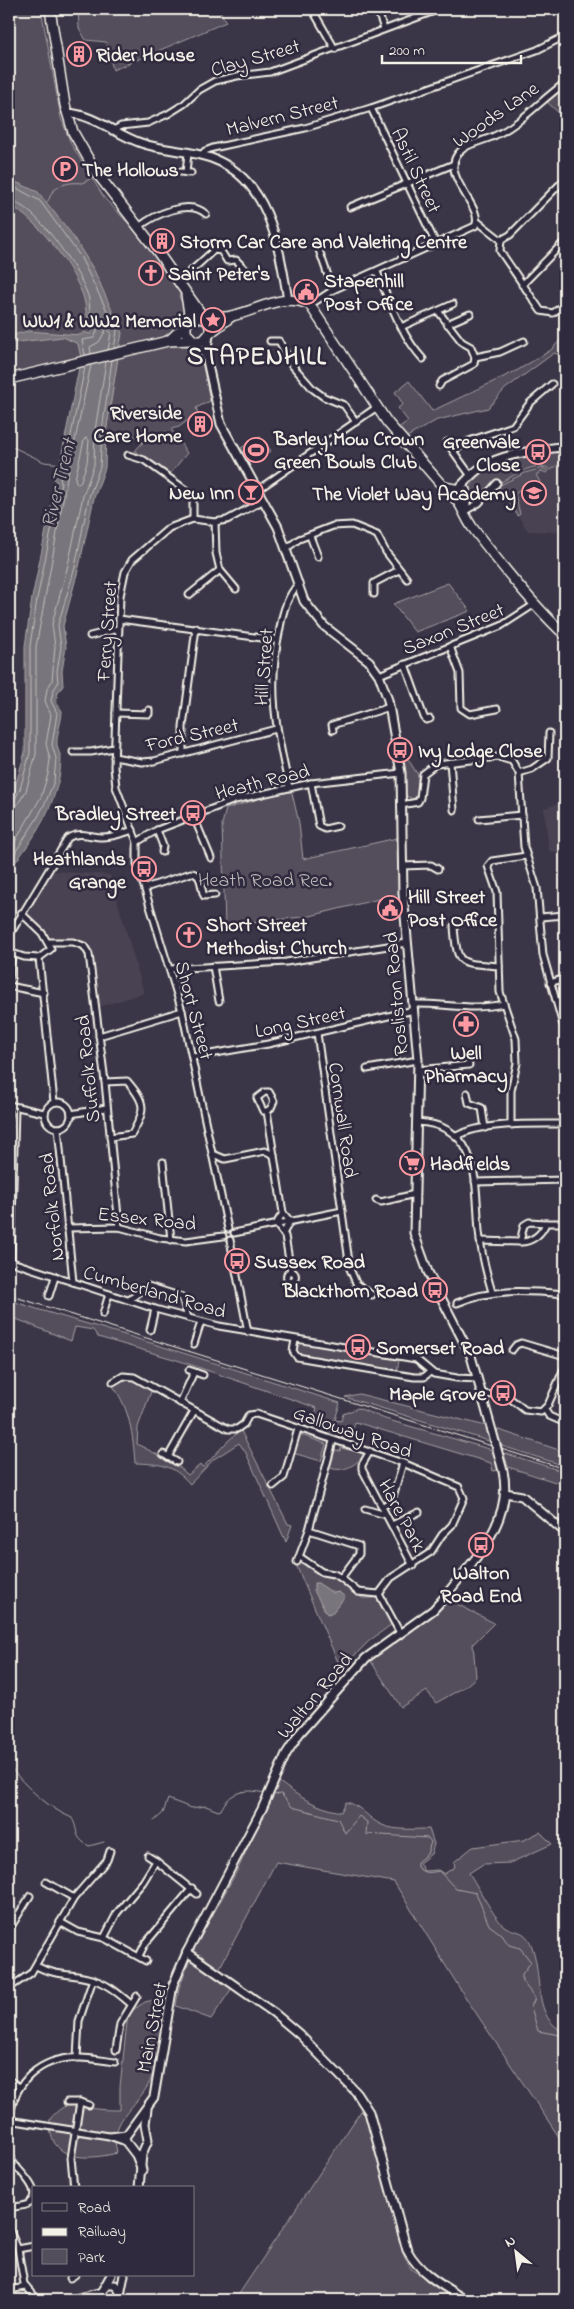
<svg xmlns="http://www.w3.org/2000/svg" width="574" height="2309" viewBox="0 0 574 2309" font-family="'Indie Flower',sans-serif">
  <rect width="100%" height="100%" fill="#3b3647"/>
  <filter id="ink" filterUnits="userSpaceOnUse"><feTurbulence type="fractalNoise" baseFrequency=".02" numOctaves="2"/><feDisplacementMap in="SourceGraphic" scale="10" xChannelSelector="R" yChannelSelector="G"/><feConvolveMatrix kernelMatrix="1 2 1 2 8 2 1 2 1" color-interpolation-filters="sRGB"/></filter>
  <g filter="url(#ink)">
    <!-- built -->
    <g fill="#484352">
      <path d="M565 455V532L528 531 498 486 502 484 501 482 533 467 541 466 551 470 561 464 563 461 562 457Z"/>
      <path d="M565 790V854L549 851 544 808 565 802Z"/>
      <path d="M52 871 110 875 144 993 99 1007 94 953 86 941 73 937 52 940 26 912Z"/>
    </g>
    <!-- green -->
    <g fill="#534e5c" stroke="#a4a0a2">
      <path d="M9 9H41L61 118 71 144 105 199 134 229 181 292 179 296C196 332 165 327 153 348 172 346 185 340 201 355L210 401 196 408 198 413 179 427 171 429 187 453 170 474 135 451 143 442 133 435 106 432 121 336 80 358 9 374Z"/>
      <path d="M78 9H219L226 22 113 70 106 42 86 40 79 28Z"/>
      <path d="M565 83V119L544 99Z"/>
      <path d="M565 335V357L554 353 505 389 488 408 437 420 405 438 397 429 408 421 398 408 403 404 395 392 409 381 432 411 518 370 551 350Z"/>
      <path d="M260 437 271 451 249 461 241 448Z"/>
      <path d="M555 452 561 455 563 461 551 470C537 459 514 476 501 482L498 479H495L475 504 468 508C469 498 469 485 476 478 495 459 531 457 555 452Z"/>
      <path d="M542 468 549 471 546 473 542 471 536 475 540 482 530 489 525 483V486L515 494 520 514 518 516 498 486 525 473Z"/>
      <path d="M448 583 470 611 415 632 393 604Z"/>
      <path d="M404 753 418 775 417 795 413 799 406 796Z"/>
      <path d="M291 789 299 823 303 859 397 838 399 894 310 916 225 926 222 824 226 809Z"/>
      <path d="M9 1300C47 1313 86 1323 125 1335 197 1357 268 1380 340 1403L335 1420 341 1421 343 1414 358 1408 385 1419 496 1451 499 1470 493 1471 491 1463 355 1422 350 1440 311 1428 317 1408 177 1360 98 1337 93 1330 75 1327 71 1341 9 1316Z"/>
      <path d="M300 1342 399 1359 397 1373 299 1355 296 1351V1345Z"/>
      <path d="M128 1378 152 1389 138 1427 137 1444 177 1465 188 1475 200 1465 203 1467C213 1458 230 1436 241 1431L288 1524 292 1525 286 1542 246 1453 239 1443 214 1459 190 1484C172 1464 161 1464 135 1463 133 1435 130 1409 113 1386Z"/>
      <path d="M359 1394 486 1426 492 1442 345 1397Z"/>
      <path d="M496 1429 565 1452V1466L502 1446Z"/>
      <path d="M299 1434 326 1444 321 1461 293 1453Z"/>
      <path d="M341 1448 366 1454C356 1464 345 1473 330 1468L335 1450 340 1451Z"/>
      <path d="M504 1453 565 1472V1485L508 1467Z"/>
      <path d="M302 1562 309 1564 323 1576 336 1579 362 1598H377L392 1624 369 1641 341 1669 297 1567Z"/>
      <path d="M447 1599 494 1623 473 1644 476 1677 466 1686 436 1703 427 1691 401 1707 370 1660 431 1617Z"/>
      <path d="M278 1781C299 1797 315 1807 341 1812L346 1802C361 1805 368 1819 382 1825 396 1831 414 1829 429 1829L434 1844 431 1854 419 1863 424 1871 438 1870 444 1874 455 1867 454 1862 473 1847 524 1840 540 1832 552 1844 510 1863 483 1864 469 1873C477 1885 493 1916 503 1925 515 1935 526 1926 533 1950 542 1976 533 2020 565 2032V2146L462 1992 394 1882 276 1862 219 1969 193 1951 238 1869Z"/>
      <path d="M190 1959 232 1988 211 2019 176 2006 179 1988Z"/>
      <path d="M167 1997C163 2023 161 2052 152 2076 143 2105 107 2117 117 2153 85 2161 47 2161 50 2119 67 2099 74 2105 96 2109 104 2110 112 2110 120 2110V2087L128 2013 145 2002Z"/>
      <path d="M361 2111 366 2116 404 2256 411 2269 457 2300H235Z"/>
    </g>
    <!-- water -->
    <g fill="#78747b" stroke="#aaa6a7">
      <path d="M9 179 38 192 70 232 94 270 122 333 106 432 105 468 94 498 79 567 63 626 66 647 62 671 63 686 58 692 56 702 62 711C62 722 56 734 57 745 58 751 61 755 61 760 60 800 34 840 9 870V800L15 787 25 752V646L32 598 56 482 54 478 59 468 81 358 78 344 63 337 9 343V336L28 331 80 335 84 332 90 334 93 329C83 315 88 308 82 293 67 258 41 225 9 204Z"/>
      <path d="M314 1583H318L333 1593 339 1592 345 1597 332 1613 327 1614 314 1591Z"/>
    </g>
    <g fill="none" stroke-linecap="round" stroke-linejoin="round">
      <!-- shore -->
      <g stroke="#c2bfbc" stroke-width="1">
        <path d="M9 184 40 201 80 256 117 331 114 348"/>
        <path d="M9 201C35 203 78 269 87 293 91 301 88 311 92 319 94 322 97 325 98 329L94 338 82 340 85 355"/>
        <path d="M91 354 90 347 99 342 107 328 111 333 108 350"/>
        <path d="M87 438 89 440 87 463 80 483 77 484 75 479 84 440Z"/>
        <path d="M9 801 15 799 20 789 30 753V646L37 599 61 483 60 477 64 469 85 367"/>
        <path d="M9 807 18 804 26 791 36 754V647L67 478 91 365"/>
        <path d="M9 852 41 797 48 774 50 759 46 744 51 715 45 701 47 689 52 681 55 646 52 624 68 565 83 496 94 465 95 430 106 362"/>
        <path d="M9 862 38 817 47 799 54 781 56 758 52 745 57 713 51 701 53 691 58 683 57 671 61 647 58 625 75 567 89 497 100 467 102 431 112 360"/>
      </g>
      <!-- stream -->
      <g stroke="#aaa6a7" stroke-width="1">
        <path d="M47 202C50 199 50 195 52 192 61 183 72 182 82 183L90 179"/>
        <path d="M9 445 44 462 61 464"/>
        <path d="M9 1766C26 1787 48 1808 72 1818 79 1831 73 1837 89 1846L104 1842"/>
        <path d="M272 1795 281 1794 292 1807 338 1819 345 1833 359 1816 367 1822 366 1834 428 1838 431 1842 427 1854 417 1862V1867C424 1874 429 1873 439 1871L456 1889 476 1893 489 1925 501 1934 509 1945 520 1948 531 1962 522 1974V1981L535 1998 531 2007 538 2031 565 2036"/>
        <path d="M154 1821 163 1813 168 1799 191 1808 206 1806 218 1811 221 1810C229 1792 245 1788 264 1793"/>
      </g>
      <defs>
        <g id="street">
          <path d="M312 9 335 49"/>
          <path d="M377 9 384 29"/>
          <path d="M371 108 436 244"/>
          <path d="M112 131 121 126 148 123 168 114 184 104 199 90 215 81 237 76 270 72 440 9"/>
          <path d="M202 155 205 151 213 148 305 128 371 108 537 50 565 36"/>
          <path d="M180 172 191 173"/>
          <path d="M186 173 188 153"/>
          <path d="M350 207 454 164"/>
          <path d="M478 222 501 240 510 235 565 179"/>
          <path d="M139 227C154 215 189 198 206 214"/>
          <path d="M501 240 500 251 541 311 553 313 565 304"/>
          <path d="M319 250 333 290"/>
          <path d="M377 272C390 302 401 335 423 359"/>
          <path d="M179 282 214 250 221 251 227 261 236 260 246 270"/>
          <path d="M522 285 565 241"/>
          <path d="M310 305 333 290 475 226C485 208 442 178 457 155 465 143 482 142 494 136 521 124 542 99 565 83"/>
          <path d="M438 311 462 342 471 347 475 357 474 364 442 381 439 386"/>
          <path d="M447 324 470 314"/>
          <path d="M401 327 453 304"/>
          <path d="M270 341H279L292 365 313 389 324 397 344 405 356 422"/>
          <path d="M475 357 500 352 524 341"/>
          <path d="M447 442 453 451"/>
          <path d="M128 455 144 460 193 495V519"/>
          <path d="M471 476 453 451 469 441 513 426 530 403 552 384"/>
          <path d="M259 489 377 407"/>
          <path d="M465 511 479 503 497 483"/>
          <path d="M310 536 318 557"/>
          <path d="M287 548 299 539 333 526 352 525 377 535 386 552 407 579"/>
          <path d="M220 570 236 589"/>
          <path d="M374 594V583L399 570"/>
          <path d="M189 595 220 570 216 553 215 522"/>
          <path d="M119 619 277 640"/>
          <path d="M90 636 118 629"/>
          <path d="M450 646 460 673 461 708 470 714 497 709"/>
          <path d="M405 664 424 717 426 720 430 719"/>
          <path d="M379 675 501 626 535 604"/>
          <path d="M116 713 149 714V710"/>
          <path d="M333 730 332 725 390 707"/>
          <path d="M73 752H91L114 748"/>
          <path d="M183 754V727L196 628"/>
          <path d="M114 757 142 762 154 761 276 729"/>
          <path d="M450 762 454 810"/>
          <path d="M519 773 532 769 548 758 549 733"/>
          <path d="M311 783 319 826 325 829 338 826"/>
          <path d="M289 787C276 730 267 687 280 628 283 611 287 597 299 583"/>
          <path d="M401 805 418 802 420 798 423 774 436 764 498 757 512 761 519 773 524 847 537 888 543 955 565 1032"/>
          <path d="M193 815 211 858"/>
          <path d="M479 819 522 815"/>
          <path d="M157 830 163 846 162 852"/>
          <path d="M137 842 157 830 235 800 311 783 401 773"/>
          <path d="M402 866 431 865 438 869"/>
          <path d="M145 888 191 873C203 874 200 887 204 896L215 895"/>
          <path d="M540 917 565 915"/>
          <path d="M454 926C457 969 460 962 499 966"/>
          <path d="M9 936 68 838C79 831 90 837 102 837 113 837 122 834 133 830"/>
          <path d="M48 942H73L84 946 89 954 105 1082 119 1227"/>
          <path d="M9 952 24 957 39 958 51 949 42 933 21 913"/>
          <path d="M39 958 54 1102"/>
          <path d="M213 966 219 1001"/>
          <path d="M170 969 286 962 407 943"/>
          <path d="M9 978 12 953"/>
          <path d="M550 983 565 978"/>
          <path d="M9 986 44 993"/>
          <path d="M413 1004C443 1003 474 1011 503 1004"/>
          <path d="M317 1033 350 1269 356 1283 372 1295"/>
          <path d="M99 1036 182 1011"/>
          <path d="M193 1057 268 1044 414 1010"/>
          <path d="M367 1069 418 1060"/>
          <path d="M418 1070 469 1065"/>
          <path d="M105 1082 127 1081C146 1103 146 1109 132 1134L110 1137"/>
          <path d="M467 1093 469 1103 482 1108 485 1128"/>
          <circle cx="58" cy="1115" r="13"/>
          <path d="M9 1105 44 1113"/>
          <path d="M267 1111 271 1108 274 1101 269 1092H265L257 1098 263 1111H267L283 1213 276 1224 285 1236 291 1272"/>
          <path d="M71 1114 106 1108"/>
          <path d="M417 1122C481 1125 475 1183 479 1231 481 1252 486 1272 492 1292"/>
          <path d="M511 1125V1091L517 1063 516 1039 500 992 497 892 488 866 492 861 526 856"/>
          <path d="M58 1128 73 1282"/>
          <path d="M457 1136C480 1122 537 1124 565 1124"/>
          <path d="M213 1154 225 1159 265 1151 274 1155"/>
          <path d="M163 1162 171 1240"/>
          <path d="M475 1182 565 1180"/>
          <path d="M376 1200 381 1202 415 1194"/>
          <path d="M283 1213 290 1221 284 1232"/>
          <path d="M67 1228 119 1227 160 1238 186 1241 223 1236"/>
          <path d="M228 1229 182 1011 137 864V842L116 787 114 767 120 596 125 572 132 560 169 528 193 519 215 522 227 520 264 500"/>
          <path d="M234 1233 342 1211"/>
          <path d="M230 1240 248 1332"/>
          <path d="M480 1241 520 1242 524 1225 529 1222 546 1223"/>
          <path d="M520 1242C532 1242 542 1234 546 1223H565"/>
          <path d="M9 1261 155 1309 219 1326 416 1359 434 1374 457 1378 478 1379"/>
          <path d="M11 1262 15 1107"/>
          <circle cx="291" cy="1276" r="4.5"/>
          <path d="M49 1296 55 1277"/>
          <path d="M129 1300 148 1286 182 1297 188 1318"/>
          <path d="M457 1303C492 1288 528 1291 565 1294"/>
          <path d="M103 1314 109 1294"/>
          <path d="M150 1330 155 1309"/>
          <path d="M295 1340 293 1351 297 1357 414 1377H424L430 1372"/>
          <path d="M194 1344 201 1322"/>
          <path d="M512 1350 516 1345 521 1343 565 1356"/>
          <path d="M189 1370 203 1375"/>
          <path d="M113 1382 123 1376 134 1377 228 1429H237L244 1424 249 1415 256 1414 403 1463 459 1487 464 1498 452 1525 442 1535 431 1552 391 1578 379 1594 400 1633"/>
          <path d="M482 1394 507 1396 525 1410 541 1412 548 1405 565 1366"/>
          <path d="M180 1403 194 1372"/>
          <path d="M545 1410 549 1416 565 1423"/>
          <path d="M370 1451 362 1465V1469L413 1566"/>
          <path d="M163 1454 177 1462"/>
          <path d="M168 1457 194 1411"/>
          <path d="M273 1486 284 1477 298 1429"/>
          <path d="M382 1507 392 1500 403 1463"/>
          <path d="M365 1509 382 1514 385 1513"/>
          <path d="M392 1525 419 1512"/>
          <path d="M309 1530 359 1546V1554L341 1578"/>
          <path d="M300 1557 322 1572 334 1574 341 1578 358 1592 379 1594"/>
          <path d="M297 1562 309 1530 333 1441"/>
          <path d="M148 1856 156 1861"/>
          <path d="M46 1882 74 1898"/>
          <path d="M60 1922 78 1932 104 1938 146 1961"/>
          <path d="M9 1930 30 1896"/>
          <path d="M104 1938 117 1913 143 1882 156 1861 197 1894"/>
          <path d="M139 1956 145 1944 192 1888"/>
          <path d="M36 1966C57 1977 74 1973 94 1980 108 1984 120 1995 131 2004"/>
          <path d="M9 1988 31 1973 74 1898 107 1860 110 1851"/>
          <path d="M116 2050 120 2024 137 1996"/>
          <path d="M77 2058 79 2021 93 1979"/>
          <path d="M9 2080 19 2087"/>
          <path d="M67 2102H80L89 2105"/>
          <path d="M9 2120 109 2136 126 2142"/>
          <path d="M10 2120C12 2087 34 2062 69 2058 84 2057 100 2060 115 2062"/>
          <path d="M110 2136 126 2134"/>
          <path d="M9 2149C10 2153 11 2157 12 2161 18 2171 46 2192 28 2204 23 2207 15 2206 9 2208"/>
          <path d="M74 2188 71 2158 80 2102"/>
          <path d="M9 2229 18 2249 24 2284 38 2300"/>
          <path d="M18 2249 34 2246"/>
          <path d="M70 2278 75 2275"/>
          <path d="M9 2290 26 2287"/>
          <path d="M85 2297 102 2300"/>
          <path d="M66 2300 102 2291"/>
        </g>
        <g id="secondary">
          <path d="M67 113C93 114 117 135 141 143 164 151 189 150 211 158 270 179 279 247 288 300"/>
          <path d="M209 335 206 356 221 424 278 527 304 601 324 626 369 661 379 675 388 700 401 773 403 894 418 1060 414 1233 428 1272 471 1356 492 1431"/>
          <path d="M194 341 206 356"/>
          <path d="M459 488C466 481 473 472 482 467 505 452 539 451 565 446"/>
          <path d="M505 1493 522 1496 565 1532"/>
          <path d="M187 1952 274 2013 299 2034 356 2092 369 2112 407 2250C420 2274 443 2286 466 2300"/>
          <path d="M142 2170 136 2155 126 2142 125 2137 154 2097 173 1985 187 1952 262 1809 286 1754 299 1734 366 1658 433 1610 443 1599C472 1561 514 1523 503 1471"/>
          <path d="M139 2188 142 2154 148 2140 145 2124 147 2109"/>
          <path d="M103 2289 108 2285H115L121 2293"/>
          <path d="M103 2300 102 2291 111 2275"/>
          <path d="M119 2300 124 2275"/>
        </g>
        <g id="highway">
          <path d="M50 9 65 105 73 132 96 172 157 251 204 318"/>
          <path d="M186 295 189 313 188 322"/>
          <path d="M204 318C213 317 223 318 231 316 258 311 283 291 310 305L387 422 446 490C464 504 461 511 472 527 500 564 531 603 565 635"/>
          <path d="M210 333 232 316"/>
          <path d="M168 341C178 334 188 319 197 317L207 320 210 326V333L203 341H194L186 333V324"/>
          <path d="M9 379 168 341 191 340"/>
          <path d="M444 487 465 491V510"/>
        </g>
      </defs>
      <!-- street casing -->
      <use href="#street" stroke="#f4f1e8" stroke-width="9"/>
      <!-- secondary casing -->
      <use href="#secondary" stroke="#f4f1e8" stroke-width="11"/>
      <!-- highway casing -->
      <use href="#highway" stroke="#f4f1e8" stroke-width="12"/>
      <!-- street -->
      <use href="#street" stroke="#2f2a3d" stroke-width="5"/>
      <!-- secondary -->
      <use href="#secondary" stroke="#2f2a3d" stroke-width="7"/>
      <!-- highway -->
      <use href="#highway" stroke="#2f2a3d" stroke-width="9"/>
      <!-- rail -->
      <path stroke="#f4f1e8" stroke-width="1" d="M9 1295 565 1469"/>
      <defs>
        <path id="secondary-bridge" d="M492 1431 503 1471"/>
      </defs>
      <!-- secondary-bridge casing -->
      <use href="#secondary-bridge" stroke="#f4f1e8" stroke-width="11" stroke-linecap="butt"/>
      <!-- secondary-bridge -->
      <use href="#secondary-bridge" stroke="#2f2a3d" stroke-width="7"/>
    </g>
  </g>
  <!-- icons -->
  <defs>
    <symbol id="building-ring" viewBox="-11 -11 22 22"><circle r="9.5" fill="#2f2a3d" stroke="#ff9aa2" stroke-width="1.5"/><path d="M-4-6H4V6H1V3H-1V6H-4ZM-2.5-4.3h1.7v1.8h-1.7ZM.8-4.3h1.7v1.8H.8ZM-2.5-1h1.7V.8h-1.7ZM.8-1h1.7V.8H.8Z" fill="#ff9aa2"/></symbol>
    <symbol id="parking-ring" viewBox="-11 -11 22 22"><circle r="9.5" fill="#2f2a3d" stroke="#ff9aa2" stroke-width="1.5"/><path d="M-3.5-5.5H1a3.5 3.5 0 0 1 0 7H-1V5.5H-3.5ZM-1-3.4V-.6H.8a1.4 1.4 0 0 0 0-2.8Z" fill="#ff9aa2"/></symbol>
    <symbol id="church-ring" viewBox="-11 -11 22 22"><circle r="9.5" fill="#2f2a3d" stroke="#ff9aa2" stroke-width="1.5"/><path d="M-1.2-6h2.4v3.5h3.3v2.4h-3.3V6h-2.4V-.1h-3.3v-2.4h3.3Z" fill="#ff9aa2"/></symbol>
    <symbol id="civic-ring" viewBox="-11 -11 22 22"><circle r="9.5" fill="#2f2a3d" stroke="#ff9aa2" stroke-width="1.5"/><path d="M-.6-6.5H3V-4.5H.6V-3L4-1V1h2V6H-6V1h2V-1L-.6-3ZM-1.2 2.5V6h2.4V2.5Z" fill="#ff9aa2"/></symbol>
    <symbol id="sight-ring" viewBox="-11 -11 22 22"><circle r="9.5" fill="#2f2a3d" stroke="#ff9aa2" stroke-width="1.5"/><path d="M0-6L1.8-2.2L6-1.7L2.9 1.2L3.7 5.4L0 3.3L-3.7 5.4L-2.9 1.2L-6-1.7L-1.8-2.2Z" fill="#ff9aa2"/></symbol>
    <symbol id="stadium-ring" viewBox="-11 -11 22 22"><circle r="9.5" fill="#2f2a3d" stroke="#ff9aa2" stroke-width="1.5"/><path d="M0-5a6.5 5 0 1 0 0 10a6.5 5 0 1 0 0-10ZM-3.5-1.8h7v3.6h-7Z" fill="#ff9aa2"/></symbol>
    <symbol id="bus-ring" viewBox="-11 -11 22 22"><circle r="9.5" fill="#2f2a3d" stroke="#ff9aa2" stroke-width="1.5"/><path d="M-5-6H5V4H4V6H2V4H-2V6H-4V4H-5ZM-3.5-4V0h7V-4ZM-3.5 1.2v1.5H-2V1.2ZM2 1.2v1.5H3.5V1.2Z" fill="#ff9aa2"/></symbol>
    <symbol id="bar-ring" viewBox="-11 -11 22 22"><circle r="9.5" fill="#2f2a3d" stroke="#ff9aa2" stroke-width="1.5"/><path d="M-6-5H6L.8 .8V4.5H3.5V6h-7V4.5H-.8V.8Z" fill="#ff9aa2"/></symbol>
    <symbol id="school-ring" viewBox="-11 -11 22 22"><circle r="9.5" fill="#2f2a3d" stroke="#ff9aa2" stroke-width="1.5"/><path d="M0-5L7-2L0 1L-7-2ZM-4 1L0 2.5L4 1V4Q0 6-4 4Z" fill="#ff9aa2"/></symbol>
    <symbol id="pharmacy-ring" viewBox="-11 -11 22 22"><circle r="9.5" fill="#2f2a3d" stroke="#ff9aa2" stroke-width="1.5"/><path d="M-2-6h4v4h4v4h-4v4h-4v-4h-4v-4h4Z" fill="#ff9aa2"/></symbol>
    <symbol id="supermarket-ring" viewBox="-11 -11 22 22"><circle r="9.5" fill="#2f2a3d" stroke="#ff9aa2" stroke-width="1.5"/><path d="M-6-5.5h2.5l.6 2H6L4.5 2H-2.5L-4.4-4H-6ZM-1.5 3.2a1.3 1.3 0 1 0 .1 0ZM3 3.2a1.3 1.3 0 1 0 .1 0Z" fill="#ff9aa2"/></symbol>
  </defs>
  <g fill-rule="evenodd">
    <use href="#building-ring" x="65" y="40" width="28" height="28"/>
    <use href="#parking-ring" x="51" y="155" width="28" height="28"/>
    <use href="#building-ring" x="148" y="227" width="28" height="28"/>
    <use href="#church-ring" x="137" y="259" width="28" height="28"/>
    <use href="#civic-ring" x="292" y="278" width="28" height="28"/>
    <use href="#sight-ring" x="199" y="306" width="28" height="28"/>
    <use href="#building-ring" x="186" y="410" width="28" height="28"/>
    <use href="#stadium-ring" x="242" y="436" width="28" height="28"/>
    <use href="#bus-ring" x="524" y="438" width="28" height="28"/>
    <use href="#bar-ring" x="237" y="478" width="28" height="28"/>
    <use href="#school-ring" x="520" y="479" width="28" height="28"/>
    <use href="#bus-ring" x="386" y="736" width="28" height="28"/>
    <use href="#bus-ring" x="179" y="799" width="28" height="28"/>
    <use href="#bus-ring" x="130" y="855" width="28" height="28"/>
    <use href="#civic-ring" x="376" y="894" width="28" height="28"/>
    <use href="#church-ring" x="175" y="921" width="28" height="28"/>
    <use href="#pharmacy-ring" x="452" y="1010" width="28" height="28"/>
    <use href="#supermarket-ring" x="398" y="1149" width="28" height="28"/>
    <use href="#bus-ring" x="223" y="1247" width="28" height="28"/>
    <use href="#bus-ring" x="421" y="1276" width="28" height="28"/>
    <use href="#bus-ring" x="344" y="1333" width="28" height="28"/>
    <use href="#bus-ring" x="489" y="1379" width="28" height="28"/>
    <use href="#bus-ring" x="467" y="1531" width="28" height="28"/>
  </g>
  <g text-anchor="middle" stroke-width="5" stroke-linejoin="round" paint-order="stroke">
    <!-- poi labels -->
    <g font-size="20" font-weight="bold" fill="#f4f1e8" stroke="#2f2a3d" text-anchor="start">
      <text x="96" y="61">Rider House</text>
      <text x="82" y="176">The Hollows</text>
      <text x="180" y="248">Storm Car Care and Valeting Centre</text>
      <text x="168" y="280">Saint Peter's</text>
      <text x="324" y="287">Stapenhill<tspan x="324" dy="23">Post Office</tspan></text>
      <text x="196" y="327" text-anchor="end">WW1 &amp; WW2 Memorial</text>
      <text x="182" y="419" text-anchor="end">Riverside<tspan x="182" dy="23">Care Home</tspan></text>
      <text x="274" y="445">Barley Mow Crown<tspan x="274" dy="23">Green Bowls Club</tspan></text>
      <text x="520" y="448" text-anchor="end">Greenvale<tspan x="520" dy="23">Close</tspan></text>
      <text x="234" y="499" text-anchor="end">New Inn</text>
      <text x="516" y="500" text-anchor="end">The Violet Way Academy</text>
      <text x="418" y="757">Ivy Lodge Close</text>
      <text x="176" y="820" text-anchor="end">Bradley Street</text>
      <text x="126" y="865" text-anchor="end">Heathlands<tspan x="126" dy="23">Grange</tspan></text>
      <text x="408" y="903">Hill Street<tspan x="408" dy="23">Post Office</tspan></text>
      <text x="206" y="931">Short Street<tspan x="206" dy="23">Methodist Church</tspan></text>
      <text x="466" y="1059" text-anchor="middle">Well<tspan x="466" dy="23">Pharmacy</tspan></text>
      <text x="430" y="1170">Hadfields</text>
      <text x="254" y="1268">Sussex Road</text>
      <text x="418" y="1297" text-anchor="end">Blackthorn Road</text>
      <text x="376" y="1354">Somerset Road</text>
      <text x="486" y="1400" text-anchor="end">Maple Grove</text>
      <text x="481" y="1579" text-anchor="middle">Walton<tspan x="481" dy="23">Road End</tspan></text>
    </g>
    <!-- street labels -->
    <g font-size="20" fill="#f4f1e8" stroke="#2f2a3d">
      <text transform="translate(255 57) rotate(-16)" y="7">Clay Street</text>
      <text transform="translate(495 114) rotate(-35)" y="7">Woods Lane</text>
      <text transform="translate(282 115) rotate(-14)" y="7">Malvern Street</text>
      <text transform="translate(417 170) rotate(65)" y="7">Astil Street</text>
      <text transform="translate(453 628) rotate(-22)" y="7">Saxon Street</text>
      <text transform="translate(106 631) rotate(-86)" y="7">Ferry Street</text>
      <text transform="translate(263 667) rotate(-86)" y="7">Hill Street</text>
      <text transform="translate(192 734) rotate(-13)" y="7">Ford Street</text>
      <text transform="translate(262 781) rotate(-14)" y="7">Heath Road</text>
      <text transform="translate(395 994) rotate(-95)" y="7">Rosliston Road</text>
      <text transform="translate(195 1010) rotate(75)" y="7">Short Street</text>
      <text transform="translate(300 1021) rotate(-12)" y="7">Long Street</text>
      <text transform="translate(87 1069) rotate(-96)" y="7">Suffolk Road</text>
      <text transform="translate(344 1120) rotate(82)" y="7">Cornwall Road</text>
      <text transform="translate(51 1207) rotate(-96)" y="7">Norfolk Road</text>
      <text transform="translate(147 1218) rotate(6)" y="7">Essex Road</text>
      <text transform="translate(155 1291) rotate(16)" y="7">Cumberland Road</text>
      <text transform="translate(353 1431) rotate(19)" y="7">Galloway Road</text>
      <text transform="translate(403 1515) rotate(62)" y="7">Hare Park</text>
      <text transform="translate(314 1695) rotate(-50)" y="7">Walton Road</text>
      <text transform="translate(151 2027) rotate(-79)" y="7">Main Street</text>
    </g>
    <!-- park labels -->
    <g font-size="20" fill="#bcb8b7" stroke="#2f2a3d">
      <text x="265" y="886">Heath Road Rec.</text>
    </g>
    <!-- water labels -->
    <g font-size="21" font-style="italic" fill="#b6b2b2" stroke="#2f2a3d">
      <text transform="translate(58 483) rotate(-76)" y="7">River Trent</text>
    </g>
    <!-- district labels -->
    <g font-size="25" font-weight="bold" letter-spacing="1" fill="#f4f1e8" stroke="#2f2a3d">
      <text x="257" y="364">STAPENHILL</text>
    </g>
  </g>
  <!-- margin -->
  <rect width="574" height="2309" fill="none" stroke="#2f2a3d" stroke-width="30"/>
  <rect x="15" y="15" width="544" height="2279" fill="none" stroke="#f4f1e8" stroke-width="2" filter="url(#ink)"/>
  <!-- legend -->
  <rect x="32" y="2186" width="162" height="90" fill="#2f2a3d" stroke="#7e7a81"/>
  <rect x="42" y="2203" width="25" height="8" fill="#2f2a3d" stroke="#7e7a81"/>
  <text x="78" y="2212" font-size="15" fill="#f4f1e8">Road</text>
  <rect x="42" y="2228" width="25" height="8" fill="#f4f1e8" stroke="#7e7a81"/>
  <text x="78" y="2236" font-size="15" fill="#f4f1e8">Railway</text>
  <rect x="42" y="2249" width="25" height="15" fill="#534e5c" stroke="#7e7a81"/>
  <text x="78" y="2262" font-size="15" fill="#f4f1e8">Park</text>
  <!-- north arrow -->
  <g transform="translate(516 2252) rotate(331)" stroke="#2f2a3d" stroke-width="4" paint-order="stroke">
  <path d="M0-4L9 19L0 12L-9 19Z" fill="#f4f1e8"/>
  <text y="-8" font-size="14" font-weight="bold" text-anchor="middle" fill="#f4f1e8">N</text>
  </g>
  <!-- scale -->
  <path d="M382 55v8h139v-8" fill="none" stroke="#f4f1e8" stroke-width="2.5"/>
  <text x="389" y="55" font-size="15" fill="#f4f1e8" stroke="#2f2a3d" stroke-width="4" paint-order="stroke">200 m</text>
</svg>
